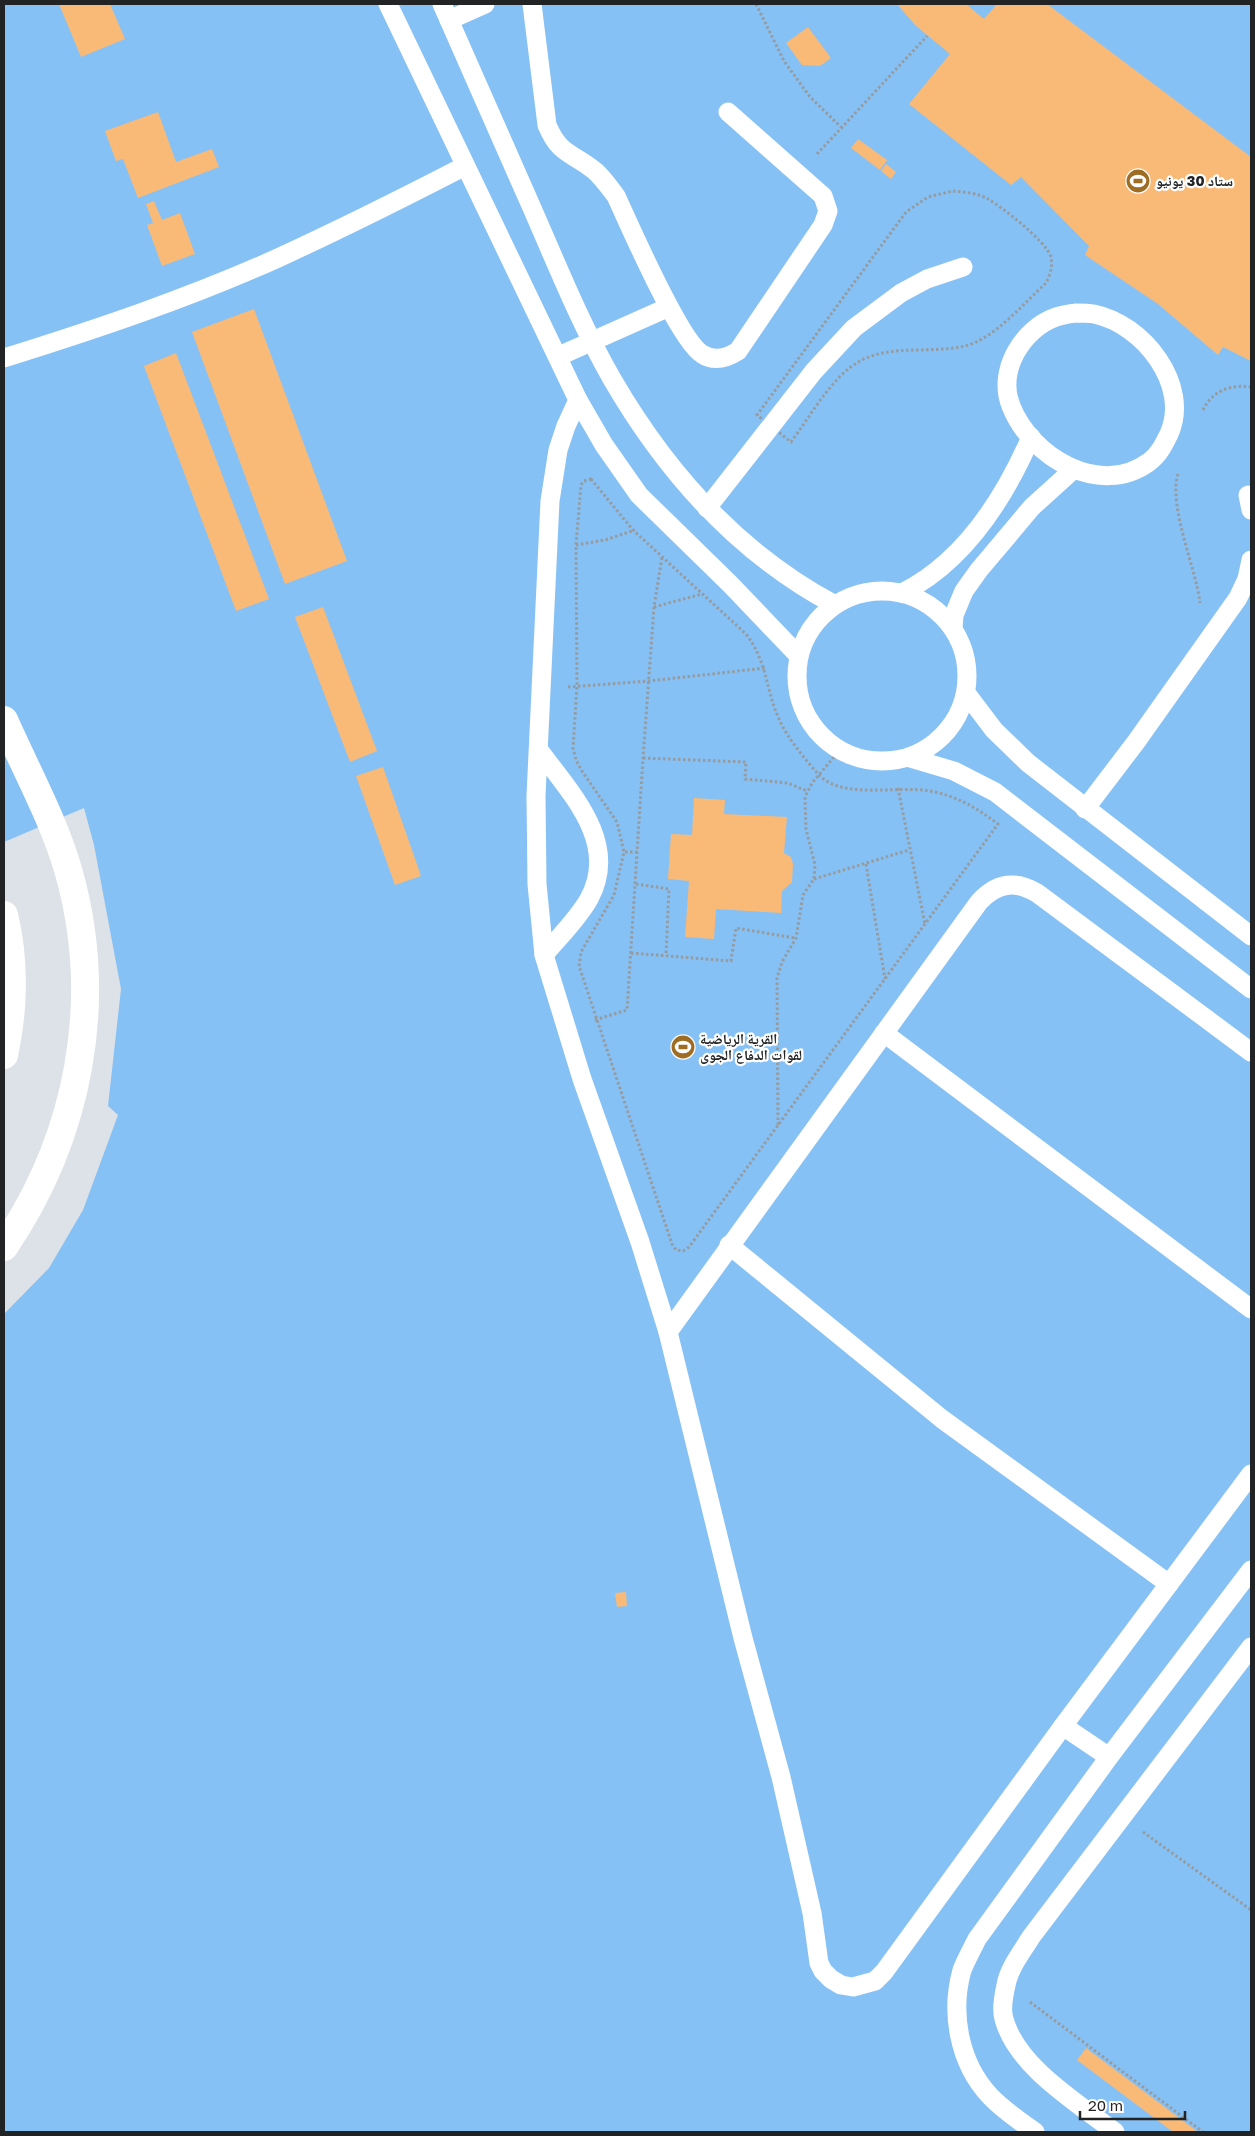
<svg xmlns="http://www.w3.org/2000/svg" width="1255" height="2136" viewBox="0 0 1255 2136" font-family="'Golos Text','Noto Naskh Arabic',sans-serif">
  <rect width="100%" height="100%" fill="#dce2e7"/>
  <!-- green -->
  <path fill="#86c1f5" d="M4 4H1251V2132H4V1314L49 1268 83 1210 118 1115 108 1106 121 989 94 845 84 808 4 842Z"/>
  <!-- building -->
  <g fill="#f9ba77">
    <path d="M59 4H110L125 39 81 57Z"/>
    <path d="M897 4H966L984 19 997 4H1047L1251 157V361L1223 347 1218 355 1158 304 1085 255 1089 246 1021 177 1011 185 909 104 950 54 915 25Z"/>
    <path d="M808 27 831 58 820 66 802 65 786 43Z"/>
    <path d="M158 112 176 162 212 149 219 167 138 198 123 159 116 161 105 131Z"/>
    <path d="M858 139 887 160 880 170 851 148Z"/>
    <path d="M886 164 896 172 891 179 881 171Z"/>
    <path d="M154 201 162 220 180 213 195 254 162 266 147 225 153 223 146 204Z"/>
    <path d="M254 309 347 561 285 584 192 332Z"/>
    <path d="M176 353 269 599 236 611 144 366Z"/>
    <path d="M323 607 377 751 350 762 295 617Z"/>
    <path d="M383 767 421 876 395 885 356 776Z"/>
    <path d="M694 798 725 800 724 814 787 817 784 853 791 857 793 864 792 882 782 891 781 913 716 909 714 939 685 937 689 881 668 879 671 834 692 835Z"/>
    <path d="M626 1592 627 1606 617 1607 615 1593Z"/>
    <path d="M1086 2048 1198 2132H1173L1077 2060Z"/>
  </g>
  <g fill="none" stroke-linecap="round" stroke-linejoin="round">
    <!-- path -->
    <g stroke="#969b9f" stroke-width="3" stroke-dasharray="2.5 2.5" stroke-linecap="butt">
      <path d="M756 4 784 61 810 97 841 127"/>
      <path d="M817 154 927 36"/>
      <path d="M953 191C965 192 977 193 988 199 1002 207 1046 241 1051 257 1053 266 1050 275 1046 283 1024 303 994 339 965 346 932 354 891 344 860 361 832 376 810 417 791 442L757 415 906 212 928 197Z"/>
      <path d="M1203 410C1212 391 1230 384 1251 387"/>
      <path d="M1178 474C1168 506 1196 568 1200 603"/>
      <path d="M591 479 633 530 746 634C768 663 765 688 779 719 787 738 805 759 819 775 843 800 898 785 930 791 957 796 977 808 998 824L689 1247 683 1251 676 1250 672 1244 579 966 581 952 614 895 624 852 617 822 582 771 576 760 573 748 577 686 576 545 581 485 584 481Z"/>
      <path d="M576 545 605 540 635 530"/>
      <path d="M654 607 702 594"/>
      <path d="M568 687 649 681 765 668"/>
      <path d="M643 758 746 762 745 779 788 783 807 791"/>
      <path d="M898 788 925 924"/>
      <path d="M625 852H637"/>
      <path d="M866 864 885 979"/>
      <path d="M814 879 909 850"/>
      <path d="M636 884 669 889 666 955"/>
      <path d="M631 953 731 961 736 928 795 938"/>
      <path d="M595 1020 627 1010 643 758 654 607 662 557"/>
      <path d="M778 1125 777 978 782 962 796 938 803 895 814 879 815 865 806 829 805 797 812 783 839 751"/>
      <path d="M1143 1832 1251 1910"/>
      <path d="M1030 2002 1203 2132"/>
    </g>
    <!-- service -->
    <g stroke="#fff" stroke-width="19">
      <path d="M388 4 578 400 604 445 639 495 730 584 798 655"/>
      <path d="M442 4C472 72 502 140 532 208 557 265 581 325 612 379 666 472 739 554 835 605"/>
      <path d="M532 4 547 125C560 156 572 152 595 171 603 178 609 187 616 196 630 226 679 340 702 354 714 362 727 358 738 351L823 225 828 211 823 196 728 112"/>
      <path d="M449 20 485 4"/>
      <path d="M1075 313C1081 313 1088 313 1094 314 1143 324 1191 385 1169 434 1164 444 1159 455 1149 462 1100 498 1031 457 1011 406 997 371 1022 329 1056 317 1062 315 1069 314 1075 313Z"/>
      <path d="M559 356 669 307"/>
      <path d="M4 358C97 329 189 298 278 258 341 229 403 198 465 166"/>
      <path d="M578 400 566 426 558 450 550 501 536 796 537 884 544 955 582 1079 640 1242 668 1332"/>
      <path d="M1248 495 1251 510"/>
      <path d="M707 508 814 371 854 328 901 293 927 279 963 267"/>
      <circle cx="882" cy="676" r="85"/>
      <path d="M902 593C964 562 1004 499 1031 437"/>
      <path d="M953 628 954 615 964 591 979 570 1032 507 1074 469"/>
      <path d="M966 693 994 730 1028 763 1251 936"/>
      <path d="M539 750C570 793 620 842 589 899 577 920 559 937 544 955"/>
      <path d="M910 758 954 771 995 792 1251 989"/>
      <path d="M1085 809 1136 742 1238 598 1247 579 1251 560"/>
      <path d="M884 1033 1251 1309"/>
      <path d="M1251 1052 1037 893C1015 880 996 883 979 902L668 1332 743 1638 781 1777 812 1913 819 1963 823 1971 831 1979 841 1985 853 1987 875 1981 884 1972 1063 1726 1251 1474"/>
      <path d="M729 1245 942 1419 1169 1584"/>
      <path d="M1063 1726 1109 1757"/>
      <path d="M1035 2132C1020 2121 1003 2110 990 2096 959 2063 950 2013 962 1970 966 1960 972 1949 977 1939L1109 1757 1251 1570"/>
      <path d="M1115 2132C1078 2103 1017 2067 1004 2019 1001 2010 1004 1994 1006 1985 1009 1968 1022 1952 1031 1937L1251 1647"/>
    </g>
    <!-- trunk -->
    <g stroke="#fff" stroke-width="28">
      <path d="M4 720C26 770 54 820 69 873 105 1002 79 1137 4 1247"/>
      <path d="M4 915C15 960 14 1010 4 1055"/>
    </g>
  </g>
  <!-- icons -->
  <defs>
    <symbol id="stadium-disc" viewBox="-11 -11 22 22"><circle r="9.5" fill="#9f6c23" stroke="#fff"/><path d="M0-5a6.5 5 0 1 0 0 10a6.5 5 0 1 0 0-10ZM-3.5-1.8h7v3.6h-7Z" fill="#fff"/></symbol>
  </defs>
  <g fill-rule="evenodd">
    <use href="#stadium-disc" x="1124" y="167" width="28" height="28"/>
    <use href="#stadium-disc" x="669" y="1033" width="28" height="28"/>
  </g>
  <g text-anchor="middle" stroke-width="4.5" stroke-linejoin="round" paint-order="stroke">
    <!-- poi labels -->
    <g font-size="14" font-weight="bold" fill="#212325" stroke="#fff" text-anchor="start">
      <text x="1156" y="186">ستاد 30 يونيو</text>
      <text x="700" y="1044">القرية الرياضية<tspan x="700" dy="16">لقوات الدفاع الجوى</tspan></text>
    </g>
  </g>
  <!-- border -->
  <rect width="1255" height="2136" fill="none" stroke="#212325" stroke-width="10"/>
  <!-- scale -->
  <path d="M1080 2111v8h105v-8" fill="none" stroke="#212325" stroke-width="2.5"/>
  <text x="1088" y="2111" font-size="15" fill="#212325" stroke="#ffffff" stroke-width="4" paint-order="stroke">20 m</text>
</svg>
